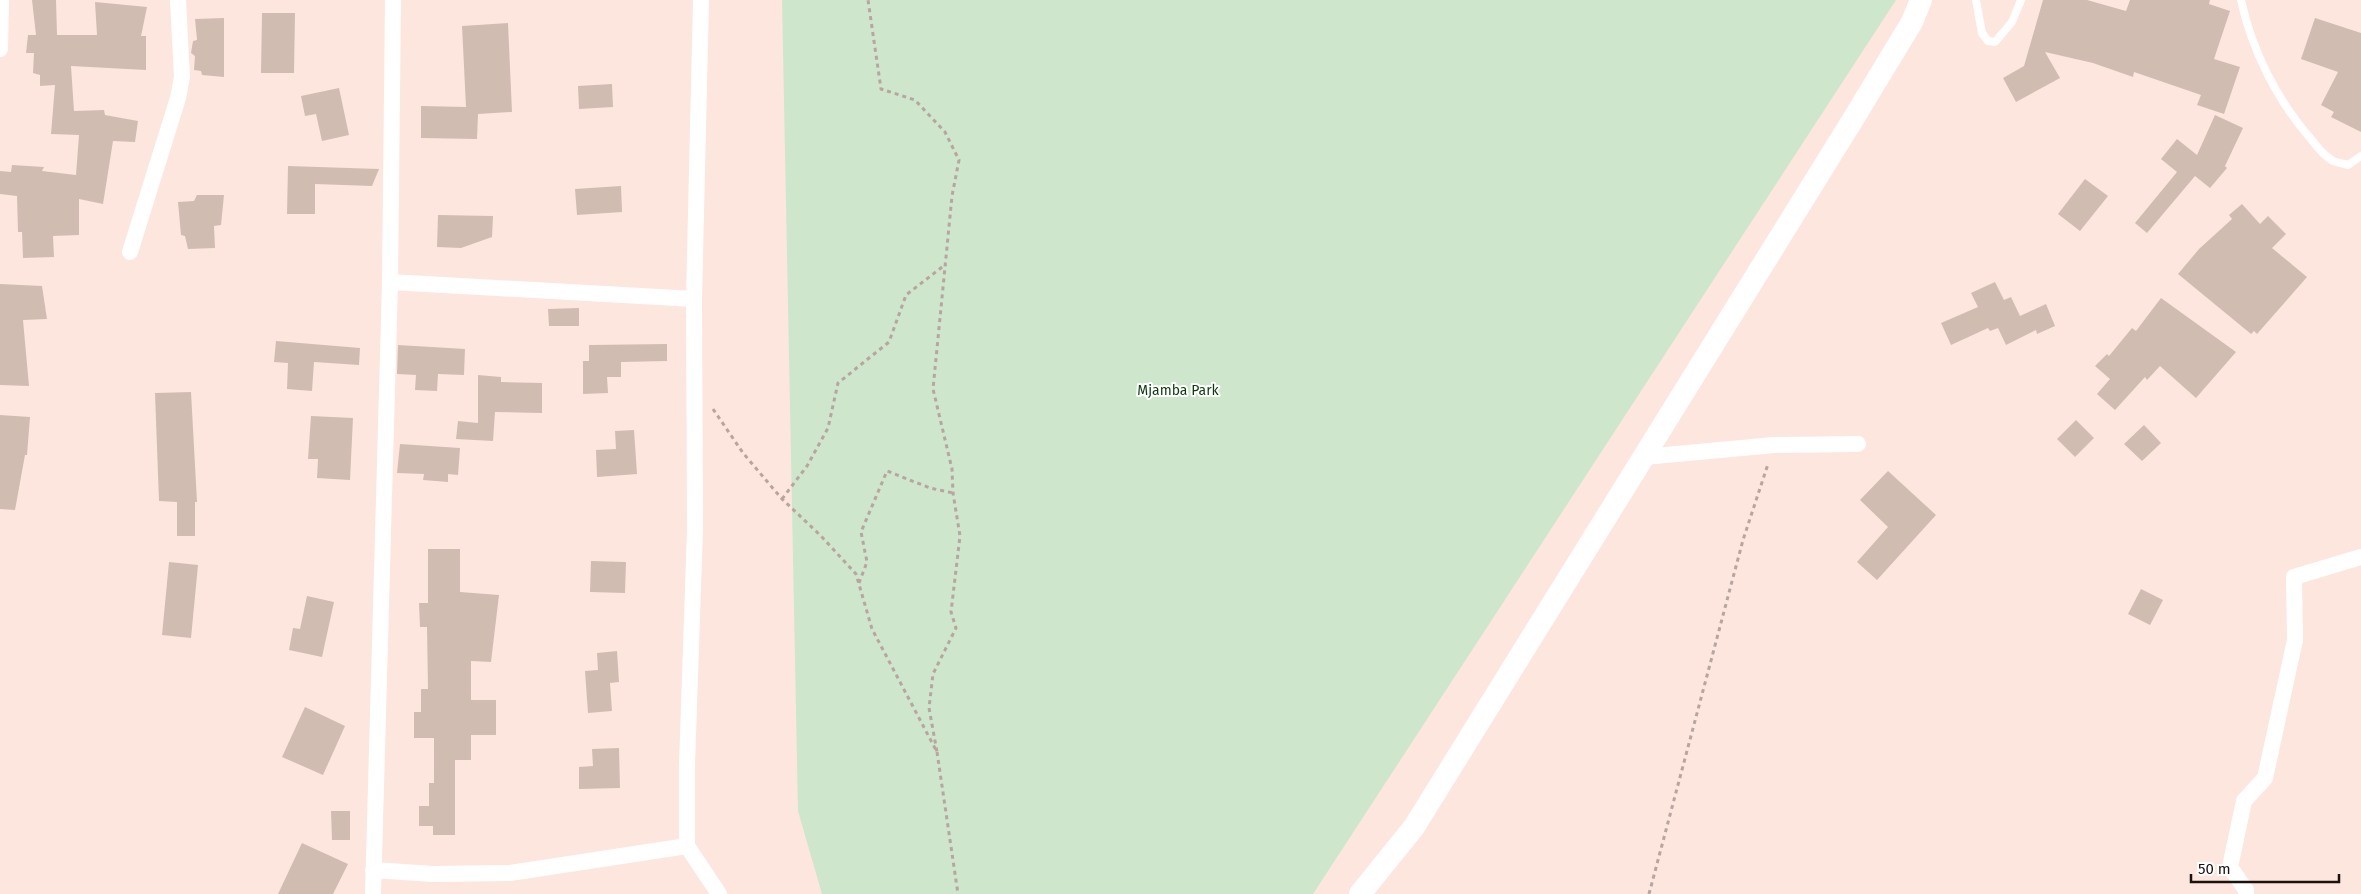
<svg xmlns="http://www.w3.org/2000/svg" width="2361" height="894" viewBox="0 0 2361 894" font-family="'Fira Sans',sans-serif">
  <rect width="100%" height="100%" fill="#fde6de"/>
  <!-- green -->
  <path fill="#cde6cc" d="M782 0H1896L1313 894H822L798 811Z"/>
  <!-- building -->
  <g fill="#d1bcb2">
    <path d="M32 0H56L57 35H97L95 2 147 7 141 36H146V70L71 66 74 111 104 110 105 115 138 121 135 142 113 141 103 204 79 199V235L53 236 54 257 23 258 22 232H18L17 196 0 194V171L11 172 12 165 44 167 42 171 76 175 79 135 51 134 55 85 40 86V75L33 73 34 53H26L28 35H36Z"/>
    <path d="M2043 0H2087L2126 11 2130 0H2210L2209 4 2230 11 2214 59 2240 67 2224 114 2197 105 2201 95 2134 72 2133 77 2093 63 2045 52 2060 78 2016 102 2003 78 2024 66Z"/>
    <path d="M262 13H295L294 73H261Z"/>
    <path d="M224 18V77L202 75 201 71 194 70 195 56 191 53 193 41 197 40 195 19Z"/>
    <path d="M2315 18 2361 33V132L2331 117 2334 112 2321 105 2338 72 2301 59Z"/>
    <path d="M508 23 512 112 478 114 477 139 421 138V106L466 107 462 26Z"/>
    <path d="M612 84 613 107 579 109 578 86Z"/>
    <path d="M339 88 349 135 322 141 316 114 305 116 301 96Z"/>
    <path d="M2215 115 2243 128 2225 166 2227 168 2210 188 2195 176 2147 233 2135 223 2177 172 2161 159 2177 139 2197 155Z"/>
    <path d="M288 166 379 169 372 186 315 184V214H287Z"/>
    <path d="M2085 179 2108 196 2080 231 2058 214Z"/>
    <path d="M621 186 622 212 577 215 575 189Z"/>
    <path d="M197 195H224L221 225 214 226 215 248 188 249 185 236 181 235 178 202 194 201Z"/>
    <path d="M2242 204 2260 224 2268 216 2286 234 2272 248 2307 277 2257 334 2254 331 2251 334 2178 274 2199 249 2232 219 2229 215Z"/>
    <path d="M438 215 493 216 492 237 461 248 437 247Z"/>
    <path d="M1995 282 2004 300 2011 297 2020 316 2046 304 2055 326 2037 334 2036 330 2006 345 1998 328 1990 331 1988 328 1951 345 1941 323 1978 307 1971 293Z"/>
    <path d="M0 284 42 286 47 319 23 320 29 386 0 385Z"/>
    <path d="M2161 298 2236 352 2196 398 2160 366 2147 380 2145 377 2115 410 2097 394 2110 379 2095 366 2107 354 2109 356 2132 328 2136 331Z"/>
    <path d="M579 308V326H549L548 309Z"/>
    <path d="M276 341 360 348 359 365 314 362 312 391 287 389 288 363 274 362Z"/>
    <path d="M667 344V361L621 362V377H607L608 393 583 394V361H589V345Z"/>
    <path d="M398 345 465 349 464 375 438 374 437 391 415 390 416 375 397 374Z"/>
    <path d="M478 375 501 377V382L542 383V413L495 412 493 441 456 439 458 421 478 423Z"/>
    <path d="M191 392 197 502H195V536H177V502L159 501 155 393Z"/>
    <path d="M0 415 30 417 27 455H25L15 510 0 509Z"/>
    <path d="M311 416 353 418 350 480 317 478 318 459H308Z"/>
    <path d="M2076 420 2094 438 2075 457 2057 439Z"/>
    <path d="M2144 425 2161 443 2142 461 2124 444Z"/>
    <path d="M634 430 637 474 597 477 596 450 616 449 615 431Z"/>
    <path d="M400 444 460 448 458 475 448 474V482L423 480 424 474 397 473Z"/>
    <path d="M1888 471 1936 515 1877 580 1857 562 1888 527 1860 500Z"/>
    <path d="M428 549H460V592L499 595 491 662 471 661V700H496V735H471V760H455V835H433V826H419V806H429V783H434V738H414V712H421V689H428L427 627H420L419 603H428Z"/>
    <path d="M591 561 626 562 625 593 590 592Z"/>
    <path d="M169 562 198 565 191 638 162 635Z"/>
    <path d="M2141 589 2163 600 2150 625 2128 614Z"/>
    <path d="M307 596 334 602 322 657 289 650 293 628 300 629Z"/>
    <path d="M617 651 619 682 610 683 612 711 588 713 585 671 598 670 597 653Z"/>
    <path d="M305 707 345 726 323 775 282 757Z"/>
    <path d="M619 748 620 788 579 789V767L593 766 592 749Z"/>
    <path d="M331 811H350V840H332Z"/>
    <path d="M302 843 348 864 333 894H278Z"/>
  </g>
  <g fill="none" stroke-linecap="round" stroke-linejoin="round">
    <!-- path -->
    <g stroke="#b8a59f" stroke-width="3" stroke-dasharray="4 4" stroke-linecap="butt">
      <path d="M713 409 743 453 782 499 821 536 856 574 872 629 937 752 929 708 933 674 956 628 951 612 960 536 953 493 952 469 933 389 952 196 959 160 945 132 915 100 881 89 868 0"/>
      <path d="M782 499 807 466 828 428 838 383 889 342 906 295 946 264"/>
      <path d="M859 583 867 562 861 532 887 471 930 488 953 493"/>
      <path d="M937 752 958 894"/>
      <path d="M1649 894 1743 540 1768 464"/>
    </g>
    <!-- service -->
    <g stroke="#fff" stroke-width="8">
      <path d="M1976 0 1982 33 1988 41 1995 42 2012 22 2021 0"/>
      <path d="M2241 0C2252 51 2277 100 2311 139 2317 147 2324 156 2333 161 2337 163 2343 163 2348 165L2361 156"/>
    </g>
    <!-- minor -->
    <g stroke="#fff" stroke-width="16">
      <path d="M701 0 694 299 695 529 687 765V846L719 894"/>
      <path d="M0 49 1 0"/>
      <path d="M130 252 178 98 182 77 178 0"/>
      <path d="M390 282 694 299"/>
      <path d="M1644 457 1774 445 1858 444"/>
      <path d="M373 870 433 874 510 873 687 846"/>
      <path d="M373 894 390 282 393 0"/>
      <path d="M2246 894V890L2230 867 2244 801 2265 778 2295 640 2294 577 2361 557"/>
    </g>
    <!-- secondary -->
    <path stroke="#fff" stroke-width="22" d="M1360 894 1414 827 1852 121 1912 22 1921 0"/>
  </g>
  <g text-anchor="middle" stroke-width="4" stroke-linejoin="round" paint-order="stroke">
    <!-- park labels -->
    <g font-size="14" fill="#0d3910" stroke="#fff">
      <text x="1178" y="395">Mjamba Park</text>
    </g>
  </g>
  <!-- scale -->
  <path d="M2191 874v8h148v-8" fill="none" stroke="#1a120f" stroke-width="2.5"/>
  <text x="2198" y="874" font-size="15" fill="#1a120f" stroke="#ffffff" stroke-width="4" paint-order="stroke">50 m</text>
</svg>
